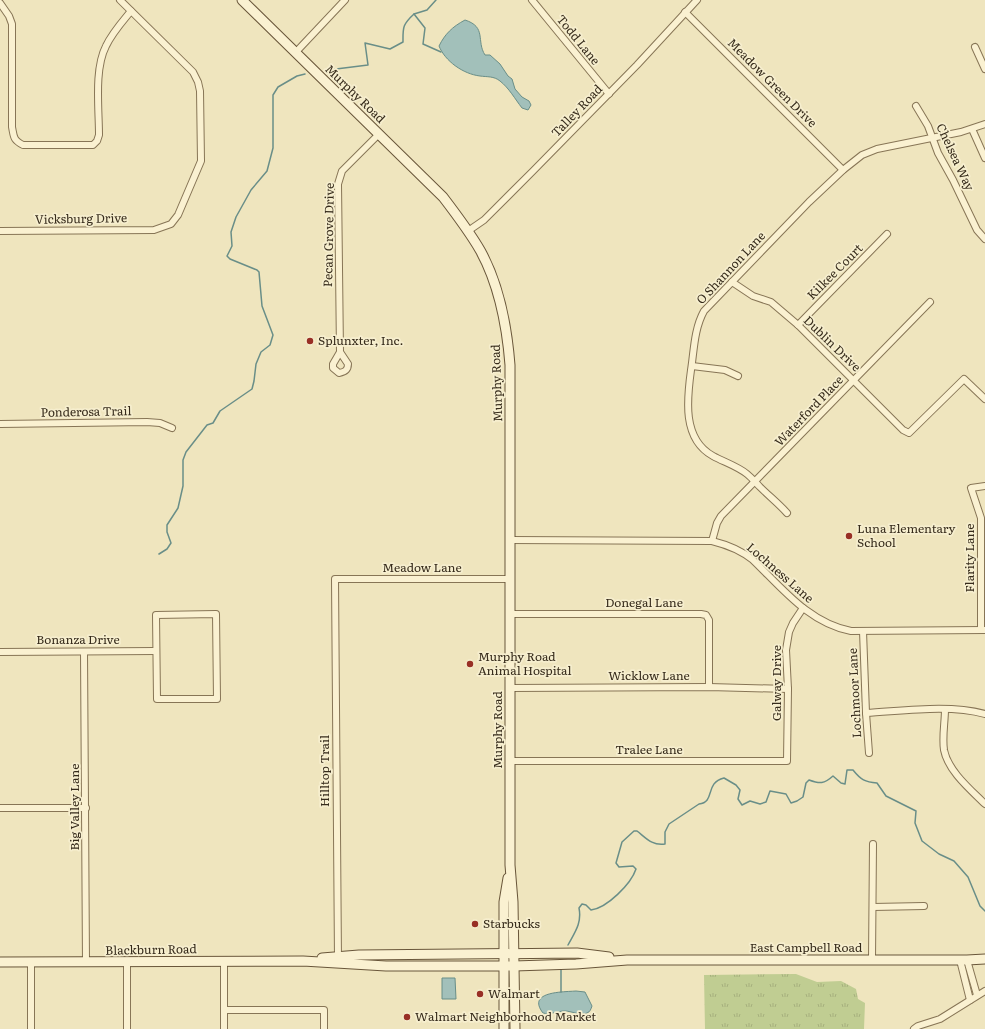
<svg xmlns="http://www.w3.org/2000/svg" width="985" height="1029" viewBox="0 0 985 1029" font-family="Literata,serif">
  <defs>
    <pattern id="grass-tufts" width="24" height="20" patternUnits="userSpaceOnUse"><rect width="24" height="20" fill="#c0cd92"/><path d="M3 7l-1-3M5 7V3M7 7l1-3M15 17l-1-3M17 17v-4M19 17l1-3" fill="none" stroke="#a6b07d"/></pattern>
  </defs>
  <rect width="100%" height="100%" fill="#efe5be"/>
  <!-- grass -->
  <path fill="url(#grass-tufts)" d="M796 974 817 982 841 981 856 989 858 999 865 1003 864 1029H705L704 975Z"/>
  <!-- water -->
  <g fill="#a2c0ba" stroke="#698e88">
    <path d="M465 20C487 27 476 41 485 55H490L500 64 508 76 512 79 515 89 522 97 529 101 531 105 528 110 522 108C515 99 509 88 500 81 494 76 487 77 480 76 463 74 445 61 439 46 445 34 452 27 465 20Z"/>
    <path d="M442 978H455L456 999H442Z"/>
    <path d="M576 991 585 992 592 1006C591 1009 590 1012 587 1013 581 1016 571 1011 565 1011 557 1011 550 1015 543 1013 526 991 564 992 576 991Z"/>
  </g>
  <g fill="none" stroke-linecap="round" stroke-linejoin="round">
    <!-- stream -->
    <g stroke="#698e88" stroke-width="1.5">
      <path d="M414 14 427 10 436 0"/>
      <path d="M328 70 368 65 365 43 390 49 403 42C403 28 402 25 414 14L425 28 423 44 441 52"/>
      <path d="M159 554 167 549 171 543 167 532V525L178 508 183 486V460L186 452 207 425 213 423 220 411 252 389 254 381 256 364 261 352 270 345 273 335 262 306 259 272 257 270 230 259 227 256 232 246 231 232 236 217 251 190 267 171 273 148V95L278 87 297 76 305 74"/>
      <path d="M568 945C575 932 582 923 579 908L582 904 586 905 591 910C607 908 631 884 636 869L633 866 619 867 616 863 622 842 634 831H637C646 838 652 846 665 844V832L669 824 699 804C716 802 704 783 724 778L736 785 740 790 738 799 742 805 750 801 760 804 766 802 770 791 786 794 791 803 797 801 803 797 806 783 809 780C820 784 824 784 833 776L841 783 845 784 847 770H853C861 780 865 782 877 783L886 796 916 811 915 823 922 841 939 854 954 861 968 877 980 906 985 911"/>
      <path d="M561 992V970"/>
    </g>
    <defs>
      <g id="street">
        <path d="M532 0 609 94"/>
        <path d="M0 3 9 16 12 24V127C14 137 13 140 23 145H93L97 141 99 135C99 109 94 69 106 46 112 33 122 22 131 11"/>
        <path d="M685 12 843 170"/>
        <path d="M975 47 985 69"/>
        <path d="M296 52 345 0"/>
        <path d="M916 106 928 126 938 153 953 180 977 230 985 239"/>
        <path d="M972 129 985 158"/>
        <path d="M0 231 154 230 171 224 178 215 201 161 200 91 198 82 193 72 120 0"/>
        <path d="M468 231 484 220 533 171 637 65 697 0"/>
        <path d="M732 282 753 296 771 302 798 325 903 430 909 433 964 379 985 399"/>
        <path d="M798 325 887 234"/>
        <path d="M340 352 348 364C348 370 345 372 339 373L333 368V364L340 352 338 184 342 171 379 134"/>
        <path d="M692 366 725 370 738 376"/>
        <path d="M0 424 147 422 160 423 172 428"/>
        <path d="M787 513C779 504 769 496 760 487 756 483 752 478 747 474 737 466 724 462 713 456 682 439 687 399 691 370 694 351 694 329 704 311L809 202 843 170 862 155 877 149 961 132 985 124"/>
        <path d="M510 540 712 541C728 545 741 550 753 560 782 588 809 623 851 631L985 630"/>
        <path d="M712 541 717 523 721 516 930 302"/>
        <path d="M216 614 217 699H157L156 615Z"/>
        <path d="M510 614H701L706 615 709 620V687"/>
        <path d="M981 630V518L971 488 985 486"/>
        <path d="M863 631 866 713 869 753"/>
        <path d="M0 652 156 651"/>
        <path d="M84 652 86 962"/>
        <path d="M510 688 709 687 788 689"/>
        <path d="M945 709C945 722 942 737 944 750 948 771 971 790 985 804"/>
        <path d="M866 713C903 711 949 704 985 714"/>
        <path d="M510 761H787L788 689 786 650 789 632 793 623 803 608"/>
        <path d="M0 808H86"/>
        <path d="M873 907 924 906"/>
        <path d="M872 959 873 844"/>
        <path d="M338 960 335 579H510"/>
        <path d="M960 960 970 1000"/>
        <path d="M967 960 977 995"/>
        <path d="M31 962V1029"/>
        <path d="M127 962V1029"/>
        <path d="M224 1010H324V1029"/>
        <path d="M224 1029V961"/>
        <path d="M914 1029 918 1026 940 1019 985 991"/>
      </g>
      <g id="secondary">
        <path d="M242 0 443 197C456 214 469 231 480 250 499 284 507 327 510 365V865L513 902 515 1029"/>
        <path d="M322 958 359 955 577 953 609 957"/>
        <path d="M0 962 303 961 386 966H514L576 964 627 960H967L985 959"/>
        <path d="M504 1029V902L508 878"/>
      </g>
    </defs>
    <!-- street casing -->
    <use href="#street" stroke="#877556" stroke-width="8"/>
    <!-- secondary casing -->
    <use href="#secondary" stroke="#69563a" stroke-width="11"/>
    <!-- street -->
    <use href="#street" stroke="#faf1d1" stroke-width="6"/>
    <!-- secondary -->
    <use href="#secondary" stroke="#faf1d1" stroke-width="9"/>
  </g>
  <!-- markers -->
  <g fill="#982f25" stroke="#f6eece" stroke-width="1.5">
    <circle cx="310" cy="341" r="4"/>
    <circle cx="849" cy="536" r="4"/>
    <circle cx="470" cy="664" r="4"/>
    <circle cx="475" cy="924" r="4"/>
    <circle cx="480" cy="994" r="4"/>
    <circle cx="407" cy="1017" r="4"/>
  </g>
  <g text-anchor="middle" stroke-width="3.5" stroke-linejoin="round" paint-order="stroke">
    <!-- street labels -->
    <g font-size="12" fill="#362b1b" stroke="#f6eece">
      <text transform="translate(578 40) rotate(51)" y="4">Todd Lane</text>
      <text transform="translate(772 83) rotate(45)" y="4">Meadow Green Drive</text>
      <text transform="translate(355 94) rotate(44)" y="4">Murphy Road</text>
      <text transform="translate(577 111) rotate(-46)" y="4">Talley Road</text>
      <text transform="translate(955 157) rotate(65)" y="4">Chelsea Way</text>
      <text transform="translate(81 219) rotate(-1)" y="4">Vicksburg Drive</text>
      <text transform="translate(329 235) rotate(-89)" y="4">Pecan Grove Drive</text>
      <text transform="translate(731 268) rotate(-47)" y="4">O Shannon Lane</text>
      <text transform="translate(835 272) rotate(-45)" y="4">Kilkee Court</text>
      <text transform="translate(832 344) rotate(44)" y="4">Dublin Drive</text>
      <text transform="translate(497 383) rotate(-92)" y="4">Murphy Road</text>
      <text transform="translate(809 411) rotate(-46)" y="4">Waterford Place</text>
      <text transform="translate(86 412) rotate(-1)" y="4">Ponderosa Trail</text>
      <text transform="translate(970 558) rotate(-90)" y="4">Flarity Lane</text>
      <text x="422" y="572">Meadow Lane</text>
      <text transform="translate(780 573) rotate(41)" y="4">Lochness Lane</text>
      <text x="644" y="607">Donegal Lane</text>
      <text x="78" y="644">Bonanza Drive</text>
      <text x="649" y="680">Wicklow Lane</text>
      <text transform="translate(777 683) rotate(-90)" y="4">Galway Drive</text>
      <text transform="translate(855 693) rotate(-93)" y="4">Lochmoor Lane</text>
      <text transform="translate(498 730) rotate(-90)" y="4">Murphy Road</text>
      <text x="649" y="754">Tralee Lane</text>
      <text transform="translate(325 771) rotate(-90)" y="4">Hilltop Trail</text>
      <text transform="translate(75 807) rotate(-90)" y="4">Big Valley Lane</text>
      <text x="806" y="952">East Campbell Road</text>
      <text transform="translate(151 950) rotate(-1)" y="4">Blackburn Road</text>
    </g>
    <!-- poi labels -->
    <g font-size="12" fill="#362b1b" stroke="#f6eece" text-anchor="start">
      <text x="318" y="345">Splunxter, Inc.</text>
      <text x="857" y="533">Luna Elementary<tspan x="857" dy="14">School</tspan></text>
      <text x="478" y="661">Murphy Road<tspan x="478" dy="14">Animal Hospital</tspan></text>
      <text x="483" y="928">Starbucks</text>
      <text x="488" y="998">Walmart</text>
      <text x="415" y="1021">Walmart Neighborhood Market</text>
    </g>
  </g>
</svg>
